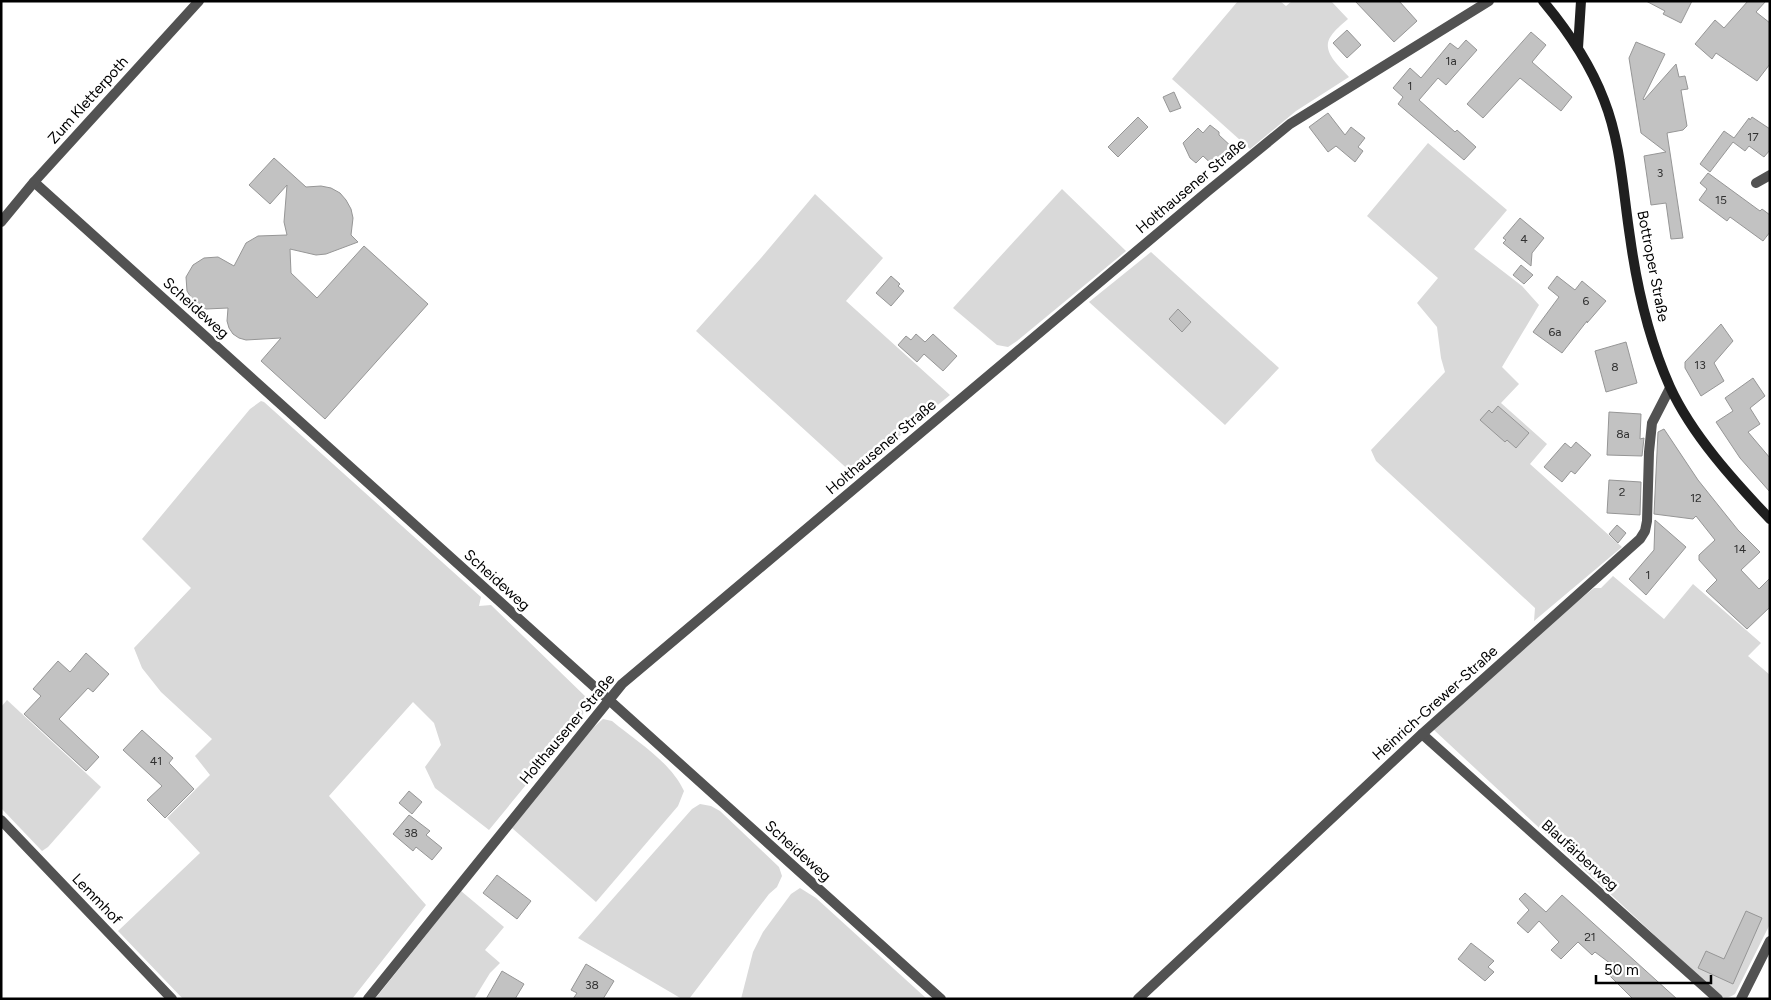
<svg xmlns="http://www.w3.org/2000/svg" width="1771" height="1000" viewBox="0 0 1771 1000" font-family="Figtree,sans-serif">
  <rect width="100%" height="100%" fill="#fff"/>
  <!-- green -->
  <g fill="#d9d9d9">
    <path d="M1238 1H1280L1286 6 1292 1H1331L1348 19C1342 24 1335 30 1331 36 1320 51 1340 67 1349 77L1296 111 1250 149 1172 79Z"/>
    <path d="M1428 143 1507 210 1474 249 1522 286 1539 305 1502 367 1519 384 1501 403 1547 444 1530 464 1622 547 1534 621 1535 608 1376 461 1371 450 1445 372 1441 358 1437 327 1417 303 1438 278 1367 216Z"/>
    <path d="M1062 189 1126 251 1017 341 1008 347 997 345 953 308Z"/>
    <path d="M815 194 883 258 846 301 950 395 853 474 696 331 761 258Z"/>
    <path d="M1151 252 1279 368 1225 425 1089 302Z"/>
    <path d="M261 401 264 402 481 597 479 606 491 605 587 698 586 709 580 719 489 830 435 788 425 767 441 745 434 723 413 702 329 796 426 905 352 999H183L118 931 200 853 167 818 210 775 195 756 212 739 161 692 142 668 134 648 191 588 142 539 250 409Z"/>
    <path d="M1613 576 1664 619 1693 584 1761 643 1748 656 1770 675V924L1735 994C1729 998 1726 998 1720 996L1434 730 1553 621 1594 588H1601Z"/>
    <path d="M7 700 101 787 48 847 42 851 1 808V707Z"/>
    <path d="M603 719 612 721C637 742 670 761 684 791L678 806 596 902 512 828 587 733Z"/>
    <path d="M700 804 711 806 720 811 779 867 782 876 777 887 769 894 689 999H682L578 938 692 809Z"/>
    <path d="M800 888 816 898 927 999H741L753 952 763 932 791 894Z"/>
    <path d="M461 891 504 927 485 950 500 963 490 973 474 999H375Z"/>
  </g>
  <!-- building -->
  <g fill="#c2c2c2" stroke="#969696">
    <path d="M1355 1H1399L1417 21 1394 42Z"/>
    <path d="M1646 1H1692L1681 23 1663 14 1665 11Z"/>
    <path d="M1748 1H1766L1756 12 1770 23V64L1757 81 1716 53 1712 59 1695 44 1715 20 1724 28Z"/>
    <path d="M1347 30 1361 45 1347 58 1333 43Z"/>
    <path d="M1531 32 1546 45 1532 62 1572 97 1561 111 1520 78 1483 118 1467 104Z"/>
    <path d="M1466 40 1477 50 1446 85 1438 78 1419 100 1455 132 1457 130 1476 147 1464 160 1398 104 1403 97 1393 88 1410 68 1421 78 1450 43 1458 49Z"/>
    <path d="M1636 42 1665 54 1643 99 1644 100 1676 64 1679 77 1685 76 1688 89 1681 90 1687 126 1683 130 1667 133 1683 238 1671 239 1666 203 1651 205 1644 156 1666 152 1641 133 1629 58Z"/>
    <path d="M1174 92 1181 108 1170 112 1163 97Z"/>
    <path d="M1328 113 1345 135 1351 127 1365 138 1358 147 1363 151 1355 162 1336 146 1328 152 1309 127Z"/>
    <path d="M1138 117 1148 127 1118 157 1108 147Z"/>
    <path d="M1752 117 1770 129V150L1764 157 1749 146 1745 151 1733 142 1710 172 1700 164 1724 131 1734 138 1749 118 1750 120Z"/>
    <path d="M1210 125 1219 132V135L1235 150 1216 168 1203 156 1196 163 1190 158 1183 143 1198 128 1203 133Z"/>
    <path d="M274 158 306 187 321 186 331 188 340 193 346 200 351 209 353 218 351 235 358 242 326 254 316 255 290 249 291 273 317 298 364 246 428 304 325 419 261 361 281 338 246 340 239 338 233 334 229 328 227 321 228 308 206 309 194 302 187 291 186 277 193 265 204 258 218 257 234 266 246 243 258 236 287 235 284 222 287 185 270 204 249 185Z"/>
    <path d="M1708 173 1760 211 1762 209 1770 215V232L1763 241 1730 217 1727 221 1699 200 1707 189 1700 183Z"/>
    <path d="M1520 218 1544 238 1532 253 1531 266 1503 243 1506 240 1503 238Z"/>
    <path d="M1521 265 1533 275 1524 284 1513 275Z"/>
    <path d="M891 276 900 284 898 286 904 291 891 306 876 293Z"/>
    <path d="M1557 276 1575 290 1582 281 1606 301 1587 323V321L1562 353 1533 332 1559 297 1548 288Z"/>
    <path d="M1178 309 1191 322 1182 332 1169 319Z"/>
    <path d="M1721 324 1733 341 1714 363 1724 381 1701 396 1685 368V362Z"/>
    <path d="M916 334 925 342 933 334 957 356 943 371 924 354 917 362 898 345 906 336 911 340Z"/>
    <path d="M1626 342 1637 383 1606 392 1595 351Z"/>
    <path d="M1753 378 1765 396 1750 408 1760 424 1748 432 1770 458V492L1740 458 1716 422 1733 411 1725 398Z"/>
    <path d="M1498 406 1529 433 1516 448 1507 440 1505 442 1480 420 1489 410 1492 413Z"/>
    <path d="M1609 412 1641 414 1640 439 1644 438 1642 456 1607 455Z"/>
    <path d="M1664 429 1698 480 1738 530 1760 552 1741 570 1759 589 1770 578V607L1747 629 1706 591 1717 580 1699 560V555L1715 540 1696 516 1693 519 1654 514 1658 432Z"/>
    <path d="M1576 442 1591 455 1575 474 1571 471 1562 482 1544 467 1565 443 1571 448Z"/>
    <path d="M1609 480 1641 482 1640 515 1607 513Z"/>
    <path d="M1655 520 1686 547 1646 595 1629 579 1654 550Z"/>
    <path d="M1617 525 1626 533 1618 543 1609 534Z"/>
    <path d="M86 653 109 674 93 692 88 688 59 719 99 757 86 771 24 714 41 696 33 689 58 661 70 672Z"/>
    <path d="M142 730 173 758 169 763 194 789 165 818 147 800 162 786 123 750Z"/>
    <path d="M409 791 422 802 412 814 399 803Z"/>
    <path d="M409 815 430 831 426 835 442 848 432 860 416 847 413 851 393 834Z"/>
    <path d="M497 875 531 901 517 919 483 893Z"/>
    <path d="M1525 893 1546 912 1562 895 1677 999H1633L1608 974 1615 967 1595 952 1592 955 1578 942 1561 959 1551 950 1559 942 1539 921 1528 933 1517 923 1529 910 1519 899Z"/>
    <path d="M1746 911 1762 918 1733 984 1698 968 1706 951 1724 959Z"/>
    <path d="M1471 943 1494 961 1488 967 1494 972 1485 981 1458 959Z"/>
    <path d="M586 964 614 981 603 999H573L577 993 571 990Z"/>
    <path d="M502 971 524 984 515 999H486Z"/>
  </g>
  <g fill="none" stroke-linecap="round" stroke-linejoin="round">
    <!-- minor -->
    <g stroke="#525252" stroke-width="10">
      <path d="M34 182 941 999"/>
      <path d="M1756 183 1770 175"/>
      <path d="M1 222 34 182 199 1"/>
      <path d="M1422 734 1718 999"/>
      <path d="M1 820 172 999"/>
      <path d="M368 999 622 684 1208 191 1290 124 1489 1"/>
      <path d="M1138 999 1422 734 1640 539 1645 531 1647 521 1649 452 1652 423 1670 388"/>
      <path d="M1741 999 1770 941"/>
    </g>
    <!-- secondary -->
    <g stroke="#1f1f1f" stroke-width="10">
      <path d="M1543 1C1568 31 1590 63 1604 100 1621 143 1623 192 1630 237 1637 288 1649 340 1670 387 1692 435 1734 481 1770 519"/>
      <path d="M1578 48 1581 1"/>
    </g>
  </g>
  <g text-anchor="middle" stroke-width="5" stroke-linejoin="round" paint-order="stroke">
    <!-- number labels -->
    <g font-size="12" fill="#303030">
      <text x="1451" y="65">1a</text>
      <text x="1410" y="90">1</text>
      <text x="1753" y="141">17</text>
      <text x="1660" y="177">3</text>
      <text x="1721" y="204">15</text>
      <text x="1524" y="243">4</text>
      <text x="1586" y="305">6</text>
      <text x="1555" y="336">6a</text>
      <text x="1700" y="369">13</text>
      <text x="1615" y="371">8</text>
      <text x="1623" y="438">8a</text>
      <text x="1622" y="496">2</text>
      <text x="1696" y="502">12</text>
      <text x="1740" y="553">14</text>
      <text x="1648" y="579">1</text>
      <text x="156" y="765">41</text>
      <text x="411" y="837">38</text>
      <text x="1590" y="941">21</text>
      <text x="592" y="989">38</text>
    </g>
    <!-- street labels -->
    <g font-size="15" fill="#000" stroke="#fff">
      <text transform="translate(88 100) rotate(-48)" y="5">Zum Kletterpoth</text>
      <text transform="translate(1191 186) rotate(-40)" y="5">Holthausener Straße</text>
      <text transform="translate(1653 266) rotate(79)" y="5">Bottroper Straße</text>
      <text transform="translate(196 308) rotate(42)" y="5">Scheideweg</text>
      <text transform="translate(881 447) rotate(-40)" y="5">Holthausener Straße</text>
      <text transform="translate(497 580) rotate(42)" y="5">Scheideweg</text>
      <text transform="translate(1435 703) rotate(-42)" y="5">Heinrich-Grewer-Straße</text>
      <text transform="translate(567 729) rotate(-50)" y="5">Holthausener Straße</text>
      <text transform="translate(798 851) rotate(42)" y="5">Scheideweg</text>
      <text transform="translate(1580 855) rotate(42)" y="5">Blaufärberweg</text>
      <text transform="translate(97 899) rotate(46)" y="5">Lemmhof</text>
    </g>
  </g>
  <!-- border -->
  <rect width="1771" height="1000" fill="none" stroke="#000000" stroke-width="5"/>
  <!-- scale -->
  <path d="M1596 975v8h115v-8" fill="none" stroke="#000000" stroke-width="2.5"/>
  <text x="1604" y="975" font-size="15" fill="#000000" stroke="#ffffff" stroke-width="4" paint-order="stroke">50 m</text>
</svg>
